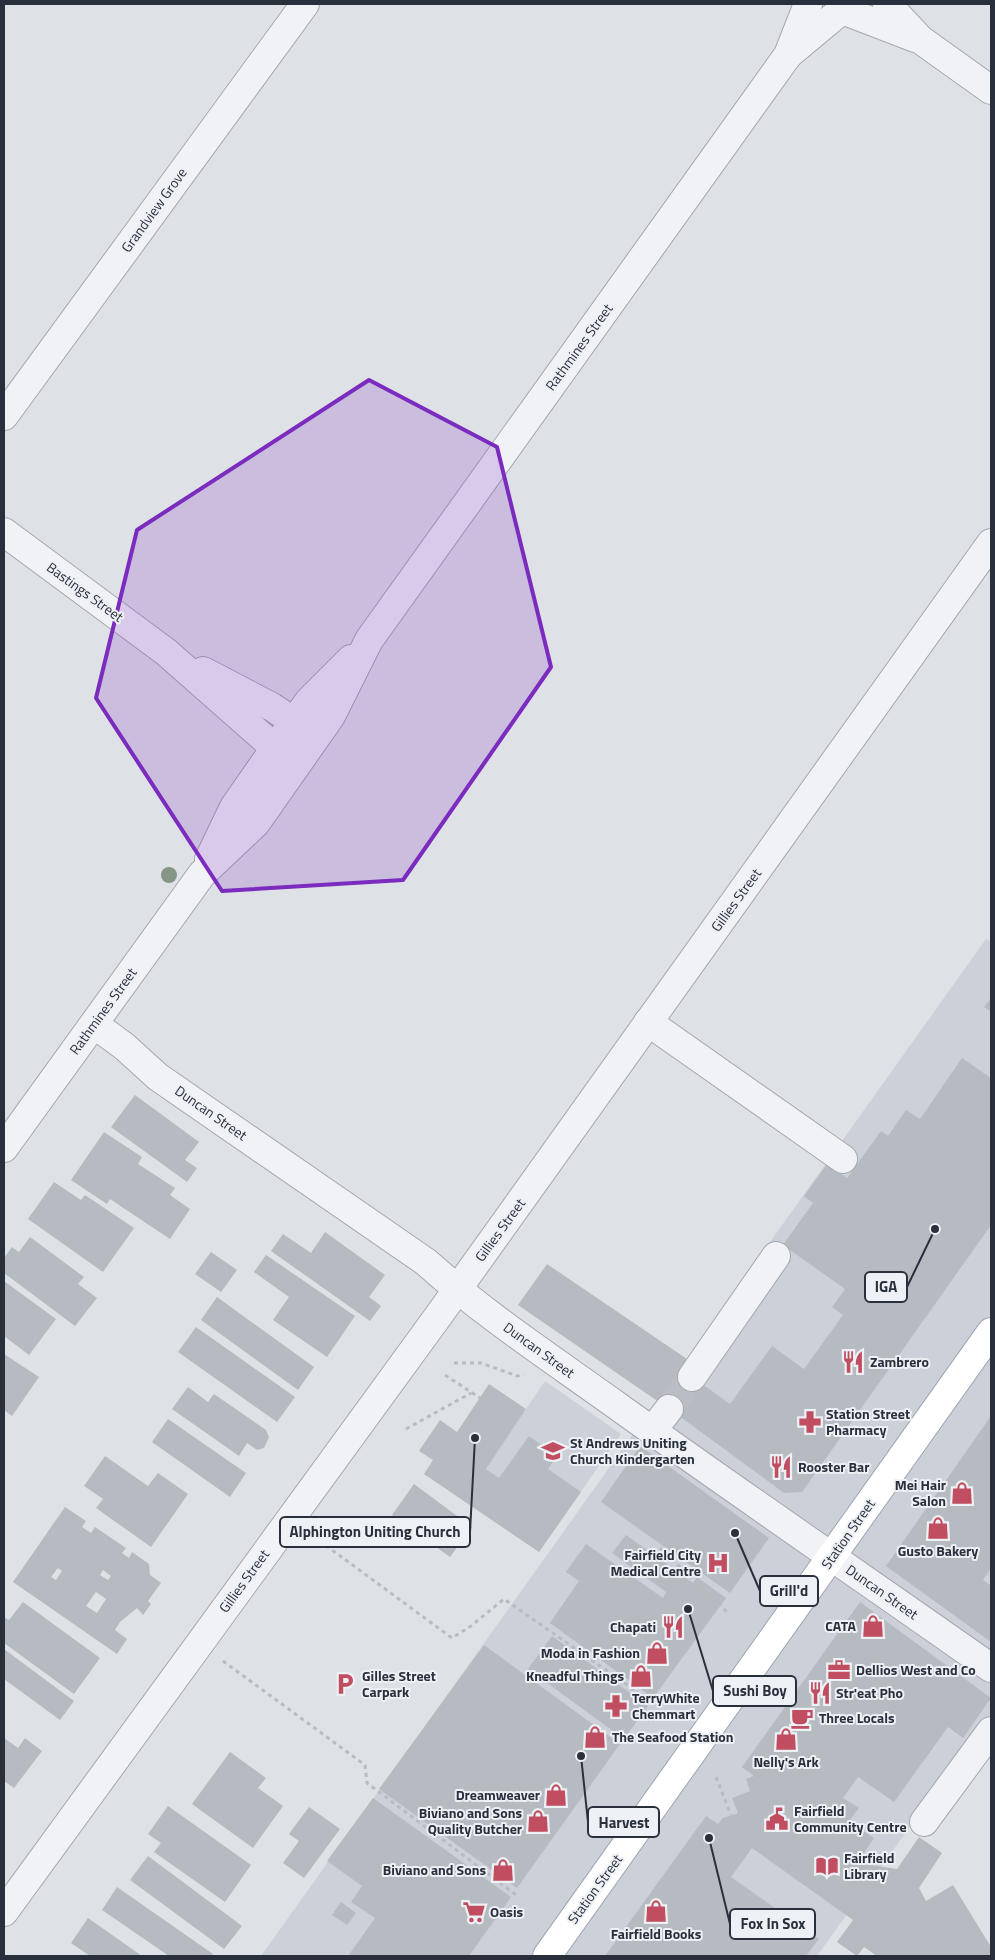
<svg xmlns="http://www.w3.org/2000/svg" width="995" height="1960" viewBox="0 0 995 1960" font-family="'Titillium Web',sans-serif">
  <rect width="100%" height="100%" fill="#dee1e6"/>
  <!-- built -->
  <g fill="#ccd0d8">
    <path d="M986 939 991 942V1714L817 1956H261Z"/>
    <path d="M545 1381 621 1434 539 1552 464 1501Z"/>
  </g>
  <!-- building -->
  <g fill="#b6bbc2" fill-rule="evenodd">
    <path d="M991 998V1012L984 1007Z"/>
    <path d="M962 1058 991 1078V1225L802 1492 784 1493 682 1418 518 1305 547 1264 687 1359 680 1368 730 1404 772 1346 804 1369 843 1315 832 1307 845 1289 783 1245 813 1203 804 1196 827 1164 847 1178 881 1131 888 1136 906 1110 920 1119Z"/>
    <path d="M135 1095 199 1142 185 1160 197 1168 187 1182 111 1127Z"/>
    <path d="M104 1132 142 1157 138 1164 175 1188 170 1195 190 1209 170 1239 110 1199 107 1204 71 1180Z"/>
    <path d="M54 1182 81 1200 85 1195 134 1228 103 1272 28 1219Z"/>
    <path d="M325 1232 385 1275 369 1297 381 1306 370 1321 271 1251 283 1234 311 1253Z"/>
    <path d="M30 1237 84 1277 78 1284 97 1298 75 1326 4 1273V1258L12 1247 19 1252Z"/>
    <path d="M211 1252 237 1270 221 1292 195 1274Z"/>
    <path d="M266 1255 355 1316 327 1357 273 1320 289 1297 254 1272Z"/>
    <path d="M4 1281 56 1319 29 1355 4 1336Z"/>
    <path d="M217 1297 314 1367 298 1390 201 1320Z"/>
    <path d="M196 1327 295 1397 277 1422 178 1352Z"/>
    <path d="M4 1354 39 1377 12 1416 4 1410Z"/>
    <path d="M489 1384 526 1409 486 1469 499 1478 529 1436 557 1456 548 1469 581 1492 539 1552 424 1474 433 1460 419 1451 440 1420 457 1432Z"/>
    <path d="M188 1387 208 1402 214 1394 266 1430 269 1437 264 1448 257 1450 247 1443 239 1456 172 1409Z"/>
    <path d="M991 1416V1568L983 1580 991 1586V1642L886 1566Z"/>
    <path d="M168 1419 246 1473 230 1497 152 1442Z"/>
    <path d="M640 1446 769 1538 730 1593 601 1502Z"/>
    <path d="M105 1456 148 1486 158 1473 188 1494 151 1547 96 1508 103 1499 84 1486Z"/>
    <path d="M414 1484 472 1527 450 1557 392 1515Z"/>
    <path d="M65 1507 86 1521 82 1527 91 1533 95 1527 126 1548 122 1553 129 1558 132 1552 149 1564 150 1575 161 1583 148 1601 151 1604 143 1615 137 1608 120 1622 115 1630 127 1639 117 1654 13 1582ZM58 1568 62 1571 56 1580 51 1577ZM103 1570 111 1576 108 1580 100 1575ZM96 1592 106 1599 97 1613 86 1606Z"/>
    <path d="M626 1535 693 1583 697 1577 726 1598 653 1698 550 1623 579 1581 566 1572 586 1544 663 1598 666 1592 612 1553Z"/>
    <path d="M23 1602 100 1658 74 1694 4 1643V1617L9 1620Z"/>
    <path d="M860 1602 991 1698 963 1738 948 1727 894 1802 858 1777 843 1798 859 1808 849 1821 874 1838 857 1863 897 1869 919 1837 942 1853 919 1888 926 1901 953 1885 991 1947V1956H877L864 1947 857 1956 837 1942 853 1920 752 1848 731 1877 819 1939 806 1956H605L706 1816 718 1824 723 1818 738 1813 732 1798 750 1791 746 1779 754 1776 742 1767Z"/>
    <path d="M552 1636 648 1706 624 1739 528 1669Z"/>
    <path d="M484 1645 620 1744 517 1888 379 1789Z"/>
    <path d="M4 1649 74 1701 60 1720 4 1679Z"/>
    <path d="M4 1738 18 1748 25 1738 42 1751 14 1788 4 1781Z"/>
    <path d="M230 1752 266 1778 258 1788 283 1806 253 1848 192 1804Z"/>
    <path d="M373 1798 511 1897 469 1956H348L375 1918 351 1902 362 1886 327 1861Z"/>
    <path d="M168 1806 251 1865 225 1902 154 1852 161 1843 148 1834Z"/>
    <path d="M309 1807 340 1829 304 1878 283 1863 299 1841 289 1834Z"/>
    <path d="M148 1856 242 1926 224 1949 130 1880Z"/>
    <path d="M117 1887 213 1954 211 1956H169L102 1910Z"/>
    <path d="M341 1902 356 1913 347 1925 332 1915Z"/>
    <path d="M88 1918 142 1956H90L71 1943Z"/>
  </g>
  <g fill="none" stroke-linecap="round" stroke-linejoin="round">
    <!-- minor-tunnel -->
    <path stroke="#babec4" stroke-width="28" stroke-dasharray="28 14" stroke-linecap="butt" d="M669 1409 692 1377"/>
    <defs>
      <g id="minor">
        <path d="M887 4 921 40 991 90"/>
        <path d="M850 13 915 38"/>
        <path d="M789 54 837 14"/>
        <path d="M4 416 305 4"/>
        <path d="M4 532 166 652 275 748 297 763"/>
        <path d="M203 671 272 707 309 732"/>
        <path d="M209 859 234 807 275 748 309 701 351 659"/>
        <path d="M648 1022 843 1159"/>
        <path d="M94 1024 125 1047 158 1077 426 1262C485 1315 552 1359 616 1405 740 1494 866 1580 991 1668"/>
        <path d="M4 1148 202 874 256 823 331 716 369 640 788 55 808 4"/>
        <path d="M692 1377 776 1256"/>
        <path d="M652 1431 669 1409"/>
        <path d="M924 1822 991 1731"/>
        <path d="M4 1912 439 1315 991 543"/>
      </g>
      <path id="major" d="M547 1956 991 1332"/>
    </defs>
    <!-- minor casing -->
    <use href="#minor" stroke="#a4a8b0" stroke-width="30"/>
    <!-- major casing -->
    <use href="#major" stroke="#9fa6b1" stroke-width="30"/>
    <!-- path -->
    <g stroke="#b8bcc1" stroke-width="3" stroke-dasharray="4 4" stroke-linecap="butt">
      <path d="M454 1363H481L517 1376 524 1375"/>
      <path d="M445 1375 480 1398"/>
      <path d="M406 1429 471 1393"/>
      <path d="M313 1536 452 1638 471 1626 504 1599 656 1705"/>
      <path d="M660 1548 727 1612"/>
      <path d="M223 1661 365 1765 367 1783 519 1897"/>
      <path d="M716 1777 731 1815"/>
    </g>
    <!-- minor -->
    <use href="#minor" stroke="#f0f2f5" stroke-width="28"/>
    <!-- major -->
    <use href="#major" stroke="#fff" stroke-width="28"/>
  </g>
  <!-- trees -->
  <circle fill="#859586" cx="169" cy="875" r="8"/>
  <!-- marked area -->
  <path fill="#7b2cbf" fill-opacity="0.2" stroke="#7b2cbf" stroke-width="4" stroke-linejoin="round" d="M369 380 497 447 551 667 403 880 222 891 96 698 137 530Z"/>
  <!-- icons -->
  <defs>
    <symbol id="restaurant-bare" viewBox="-9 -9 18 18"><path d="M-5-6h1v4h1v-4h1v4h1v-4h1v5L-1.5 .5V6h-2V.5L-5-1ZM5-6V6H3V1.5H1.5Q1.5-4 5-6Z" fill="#c14e60" stroke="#edf0f4" stroke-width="2.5" paint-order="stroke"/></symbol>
    <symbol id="pharmacy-bare" viewBox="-9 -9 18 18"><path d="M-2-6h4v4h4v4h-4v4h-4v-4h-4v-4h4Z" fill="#c14e60" stroke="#edf0f4" stroke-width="2.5" paint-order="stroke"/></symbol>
    <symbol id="school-bare" viewBox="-9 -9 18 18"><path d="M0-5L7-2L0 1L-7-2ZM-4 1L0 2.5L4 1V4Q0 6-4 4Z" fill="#c14e60" stroke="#edf0f4" stroke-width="2.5" paint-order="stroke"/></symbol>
    <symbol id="shop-bare" viewBox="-9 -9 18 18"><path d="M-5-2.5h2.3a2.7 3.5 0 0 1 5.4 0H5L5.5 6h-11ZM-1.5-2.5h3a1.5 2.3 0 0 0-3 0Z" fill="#c14e60" stroke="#edf0f4" stroke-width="2.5" paint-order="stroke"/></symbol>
    <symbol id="hospital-bare" viewBox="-9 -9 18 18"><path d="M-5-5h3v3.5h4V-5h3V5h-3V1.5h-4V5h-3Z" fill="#c14e60" stroke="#edf0f4" stroke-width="2.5" paint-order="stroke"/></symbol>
    <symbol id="office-bare" viewBox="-9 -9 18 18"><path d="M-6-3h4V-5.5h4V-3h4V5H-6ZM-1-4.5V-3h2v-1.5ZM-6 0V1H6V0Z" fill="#c14e60" stroke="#edf0f4" stroke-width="2.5" paint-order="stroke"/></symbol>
    <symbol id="parking-bare" viewBox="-9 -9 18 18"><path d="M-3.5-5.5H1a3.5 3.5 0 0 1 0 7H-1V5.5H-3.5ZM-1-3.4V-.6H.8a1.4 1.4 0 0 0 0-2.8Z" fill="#c14e60" stroke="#edf0f4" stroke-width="2.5" paint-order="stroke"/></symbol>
    <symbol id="cafe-bare" viewBox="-9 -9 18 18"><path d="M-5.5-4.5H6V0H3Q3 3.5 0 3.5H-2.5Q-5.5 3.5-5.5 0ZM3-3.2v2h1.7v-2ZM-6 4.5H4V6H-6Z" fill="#c14e60" stroke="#edf0f4" stroke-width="2.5" paint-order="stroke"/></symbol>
    <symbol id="civic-bare" viewBox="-9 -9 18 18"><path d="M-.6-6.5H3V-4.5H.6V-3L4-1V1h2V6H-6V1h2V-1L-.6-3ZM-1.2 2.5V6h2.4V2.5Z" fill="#c14e60" stroke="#edf0f4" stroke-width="2.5" paint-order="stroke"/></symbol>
    <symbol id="library-bare" viewBox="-9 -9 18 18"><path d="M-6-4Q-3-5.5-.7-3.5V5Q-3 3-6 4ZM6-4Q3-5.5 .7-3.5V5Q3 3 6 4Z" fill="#c14e60" stroke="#edf0f4" stroke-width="2.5" paint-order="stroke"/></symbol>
    <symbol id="supermarket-bare" viewBox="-9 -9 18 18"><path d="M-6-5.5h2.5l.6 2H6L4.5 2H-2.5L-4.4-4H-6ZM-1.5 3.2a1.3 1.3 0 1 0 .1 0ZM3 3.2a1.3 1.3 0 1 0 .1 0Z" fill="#c14e60" stroke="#edf0f4" stroke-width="2.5" paint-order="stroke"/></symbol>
  </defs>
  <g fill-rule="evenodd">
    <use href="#restaurant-bare" x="837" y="1346" width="32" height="32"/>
    <use href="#pharmacy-bare" x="794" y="1406" width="32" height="32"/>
    <use href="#school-bare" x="537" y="1435" width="32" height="32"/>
    <use href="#restaurant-bare" x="765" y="1451" width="32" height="32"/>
    <use href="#shop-bare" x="946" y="1477" width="32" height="32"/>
    <use href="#shop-bare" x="922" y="1512" width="32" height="32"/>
    <use href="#hospital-bare" x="702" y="1547" width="32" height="32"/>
    <use href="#shop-bare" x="857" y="1610" width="32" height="32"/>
    <use href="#restaurant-bare" x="657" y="1611" width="32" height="32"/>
    <use href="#shop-bare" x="641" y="1637" width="32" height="32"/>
    <use href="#office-bare" x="823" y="1654" width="32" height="32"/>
    <use href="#shop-bare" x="625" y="1660" width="32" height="32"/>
    <use href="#parking-bare" x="329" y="1668" width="32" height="32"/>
    <use href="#restaurant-bare" x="804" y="1677" width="32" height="32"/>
    <use href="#pharmacy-bare" x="600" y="1690" width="32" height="32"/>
    <use href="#cafe-bare" x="786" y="1702" width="32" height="32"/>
    <use href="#shop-bare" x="579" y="1721" width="32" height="32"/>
    <use href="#shop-bare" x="770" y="1723" width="32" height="32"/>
    <use href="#shop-bare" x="540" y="1779" width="32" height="32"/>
    <use href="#civic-bare" x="761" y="1803" width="32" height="32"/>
    <use href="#shop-bare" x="522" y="1805" width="32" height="32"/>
    <use href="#library-bare" x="811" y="1850" width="32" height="32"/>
    <use href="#shop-bare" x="487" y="1854" width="32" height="32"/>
    <use href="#shop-bare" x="640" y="1895" width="32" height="32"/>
    <use href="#supermarket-bare" x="458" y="1896" width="32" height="32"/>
  </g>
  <g text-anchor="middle" stroke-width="4" stroke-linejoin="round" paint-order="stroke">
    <!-- street labels -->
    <g font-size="14" fill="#29303c" stroke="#edf0f4">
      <text transform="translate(154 210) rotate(-54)" y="5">Grandview Grove</text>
      <text transform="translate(579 347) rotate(-54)" y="5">Rathmines Street</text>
      <text transform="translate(85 592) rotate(36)" y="5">Bastings Street</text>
      <text transform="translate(736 900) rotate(-54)" y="5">Gillies Street</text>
      <text transform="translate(103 1011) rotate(-54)" y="5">Rathmines Street</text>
      <text transform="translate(211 1113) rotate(35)" y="5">Duncan Street</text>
      <text transform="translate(500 1230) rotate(-54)" y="5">Gillies Street</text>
      <text transform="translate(539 1350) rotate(36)" y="5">Duncan Street</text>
      <text transform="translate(848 1534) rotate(-55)" y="5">Station Street</text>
      <text transform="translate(244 1581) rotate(-54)" y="5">Gillies Street</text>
      <text transform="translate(882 1592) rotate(35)" y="5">Duncan Street</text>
      <text transform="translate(595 1889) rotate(-54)" y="5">Station Street</text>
    </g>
    <!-- poi labels -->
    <g font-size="14" font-weight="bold" fill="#29303c" stroke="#edf0f4" text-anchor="start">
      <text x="870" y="1367">Zambrero</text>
      <text x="826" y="1419">Station Street<tspan x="826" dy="16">Pharmacy</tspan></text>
      <text x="570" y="1448">St Andrews Uniting<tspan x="570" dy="16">Church Kindergarten</tspan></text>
      <text x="798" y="1472">Rooster Bar</text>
      <text x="946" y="1490" text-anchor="end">Mei Hair<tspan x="946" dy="16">Salon</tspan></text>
      <text x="938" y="1556" text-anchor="middle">Gusto Bakery</text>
      <text x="701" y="1560" text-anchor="end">Fairfield City<tspan x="701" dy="16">Medical Centre</tspan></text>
      <text x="856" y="1631" text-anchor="end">CATA</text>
      <text x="656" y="1632" text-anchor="end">Chapati</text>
      <text x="640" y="1658" text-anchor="end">Moda in Fashion</text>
      <text x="856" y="1675">Dellios West and Co</text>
      <text x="362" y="1681">Gilles Street<tspan x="362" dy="16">Carpark</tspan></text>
      <text x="624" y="1681" text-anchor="end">Kneadful Things</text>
      <text x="836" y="1698">Str'eat Pho</text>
      <text x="632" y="1703">TerryWhite<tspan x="632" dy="16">Chemmart</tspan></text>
      <text x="819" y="1723">Three Locals</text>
      <text x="612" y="1742">The Seafood Station</text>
      <text x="786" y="1767" text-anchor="middle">Nelly's Ark</text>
      <text x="540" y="1800" text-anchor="end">Dreamweaver</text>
      <text x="794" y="1816">Fairfield<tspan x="794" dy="16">Community Centre</tspan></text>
      <text x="522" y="1818" text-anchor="end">Biviano and Sons<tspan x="522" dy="16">Quality Butcher</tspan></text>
      <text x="844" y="1863">Fairfield<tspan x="844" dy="16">Library</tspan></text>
      <text x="486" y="1875" text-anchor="end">Biviano and Sons</text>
      <text x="490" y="1917">Oasis</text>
      <text x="656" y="1939" text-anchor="middle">Fairfield Books</text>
    </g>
  </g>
  <!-- callouts -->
  <path fill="none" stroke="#29303c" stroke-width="2" d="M935 1229L907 1287M475 1438L470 1532M735 1533L760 1591M688 1609L713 1691M581 1756L588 1822M709 1838L730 1924"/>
  <g fill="#29303c" stroke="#edf0f4" stroke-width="2">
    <circle cx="935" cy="1229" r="5"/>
    <circle cx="475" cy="1438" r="5"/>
    <circle cx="735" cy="1533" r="5"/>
    <circle cx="688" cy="1609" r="5"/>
    <circle cx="581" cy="1756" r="5"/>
    <circle cx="709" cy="1838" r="5"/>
  </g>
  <g fill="#edf0f4" stroke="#29303c" stroke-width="2">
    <rect x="865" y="1272" width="42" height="30" rx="5"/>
    <rect x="280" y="1517" width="190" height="30" rx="5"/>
    <rect x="760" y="1576" width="58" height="30" rx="5"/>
    <rect x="713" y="1676" width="83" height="30" rx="5"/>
    <rect x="588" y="1807" width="71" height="30" rx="5"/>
    <rect x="730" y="1909" width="85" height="30" rx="5"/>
  </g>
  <g font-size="15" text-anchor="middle" font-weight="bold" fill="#29303c">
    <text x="886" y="1292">IGA</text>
    <text x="375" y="1537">Alphington Uniting Church</text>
    <text x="789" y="1596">Grill'd</text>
    <text x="755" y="1696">Sushi Boy</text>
    <text x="624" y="1828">Harvest</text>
    <text x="773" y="1929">Fox In Sox</text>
  </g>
  <!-- border -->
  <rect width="995" height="1960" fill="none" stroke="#29303c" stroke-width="10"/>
</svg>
